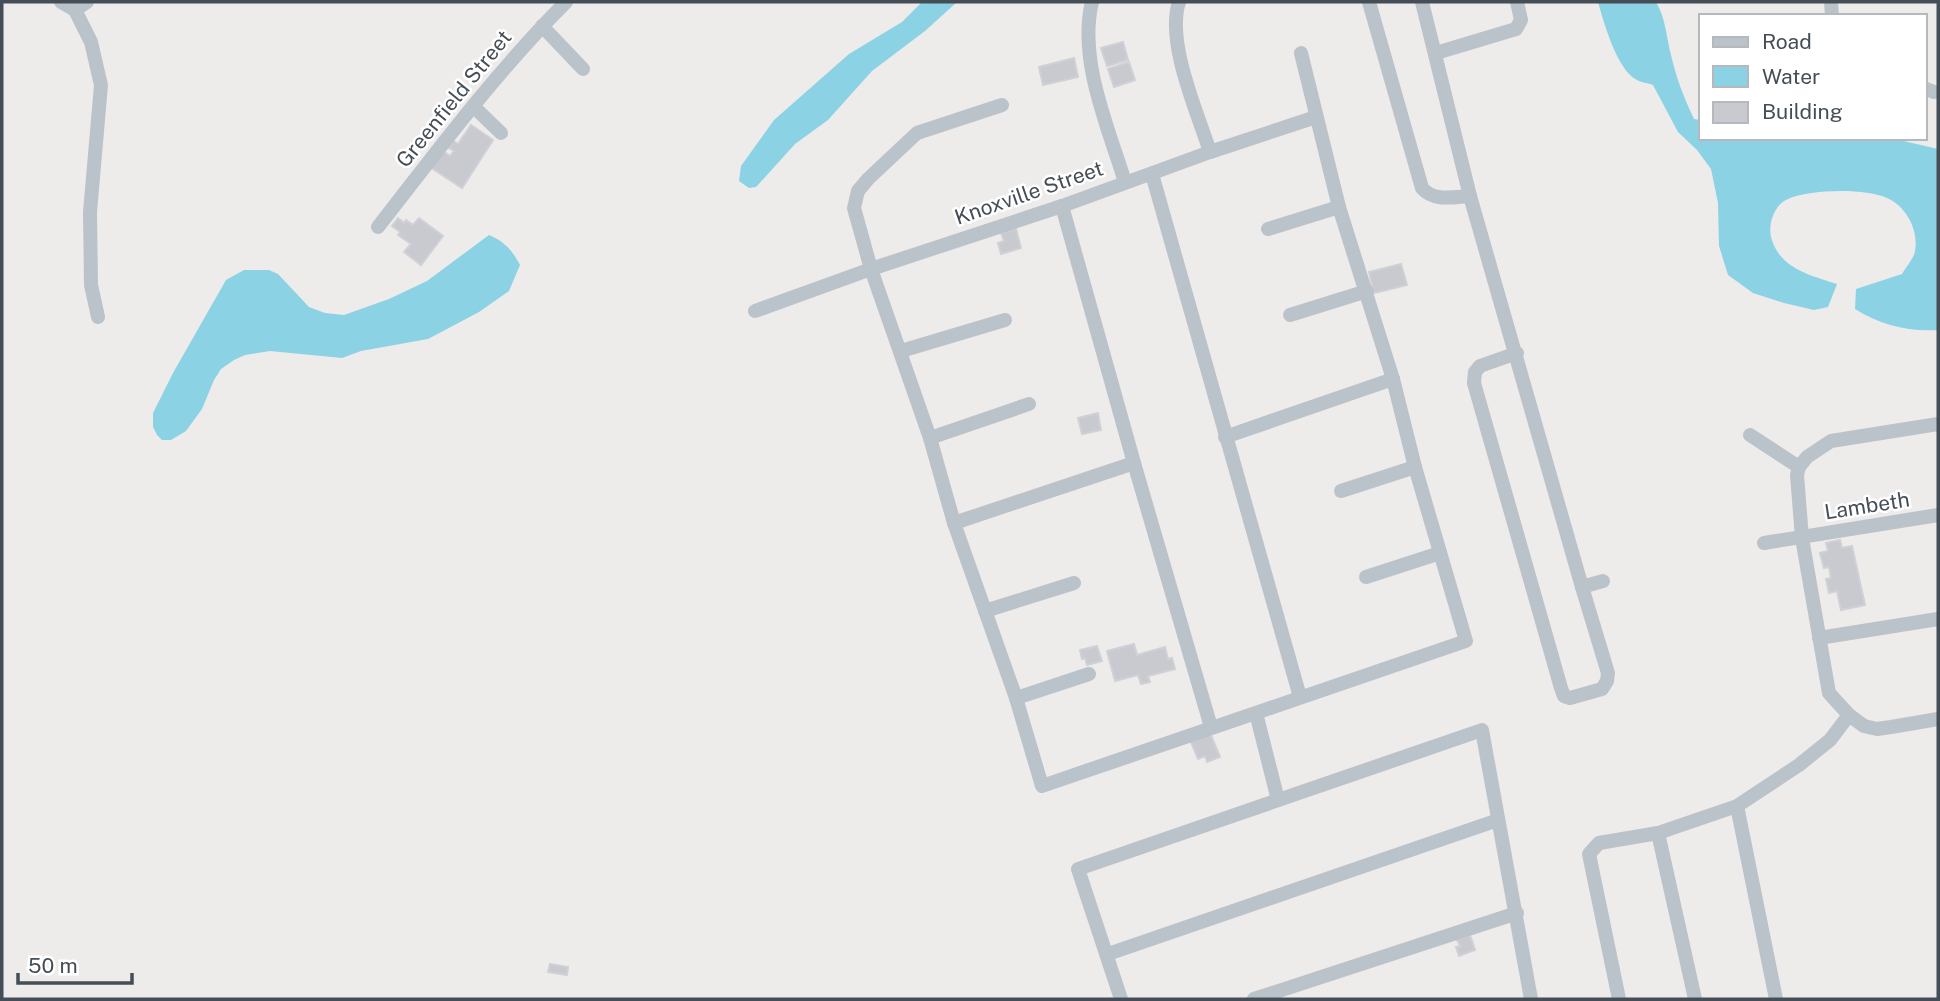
<svg xmlns="http://www.w3.org/2000/svg" width="1940" height="1001" viewBox="0 0 1940 1001" font-family="'Public Sans',sans-serif">
  <rect width="100%" height="100%" fill="#eeebeb"/>
  <!-- water -->
  <g fill="#8bd2e4">
    <path d="M922 2H957L925 31 872 71 828 120 795 144 756 187 749 188 739 181 741 166 774 120 849 54 902 22Z"/>
    <path d="M1598 2H1656C1666 19 1666 36 1671 55 1676 77 1684 98 1694 119L1700 120V138H1891L1938 149V330C1909 332 1880 325 1855 309L1856 289 1902 274C1906 267 1914 258 1915 251 1919 230 1906 206 1887 198 1866 188 1807 189 1786 200 1774 206 1768 224 1771 237 1779 268 1809 275 1837 284L1828 307 1814 310 1784 303 1753 293 1728 275 1719 246 1718 203 1711 169 1697 150 1678 132 1653 85C1648 83 1642 83 1637 80 1617 70 1604 23 1598 2Z"/>
    <path d="M489 235C505 242 512 250 520 265L509 291 479 312 428 339 361 351 342 358 270 351 245 355 234 360 221 369 214 380 202 409 186 431 171 440H162L157 435 153 427V413L173 373 226 280 244 270H269L278 274 309 307 325 313 344 315 389 299 427 281Z"/>
  </g>
  <!-- building -->
  <g fill="#c8cad0" stroke="#cfd1d6" stroke-width="2">
    <path d="M1123 42 1128 60 1107 66 1101 48Z"/>
    <path d="M1074 58 1078 77 1043 85 1039 67Z"/>
    <path d="M1129 62 1135 80 1114 87 1108 69Z"/>
    <path d="M471 125 493 140 462 188 430 167 441 150 450 156 454 151 449 148 453 141 458 144Z"/>
    <path d="M398 218 404 223 406 220 413 225 419 218 443 236 421 265 404 252 411 244 398 235 400 232 392 226Z"/>
    <path d="M1016 229 1021 248 1001 254 998 243 1004 241 1001 233Z"/>
    <path d="M1401 264 1407 285 1374 293 1369 272Z"/>
    <path d="M1098 413 1101 430 1082 434 1078 418Z"/>
    <path d="M1840 540 1842 548 1852 546 1865 605 1841 610 1837 591 1829 593 1826 579 1831 578 1829 567 1824 568 1820 553 1828 551 1826 543Z"/>
    <path d="M1134 644 1137 655 1165 647 1168 659 1172 658 1175 669 1148 676 1150 682 1141 684 1138 675 1115 681 1107 651Z"/>
    <path d="M1097 646 1102 661 1087 665 1085 658 1082 659 1080 650Z"/>
    <path d="M1210 733 1220 757 1207 762 1205 756 1198 759 1191 742Z"/>
    <path d="M1470 935 1475 950 1459 956 1456 947 1460 946 1457 940Z"/>
    <path d="M550 964 568 967 567 975 548 972Z"/>
  </g>
  <g fill="none" stroke-linecap="round" stroke-linejoin="round">
    <!-- minor -->
    <g stroke="#bac3ca" stroke-width="14">
      <path d="M61 2 75 10 87 2"/>
      <path d="M1092 2C1078 59 1108 127 1125 182"/>
      <path d="M1179 2C1166 43 1197 111 1210 152"/>
      <path d="M1369 2 1422 188C1434 202 1453 197 1470 196"/>
      <path d="M1422 2 1470 196 1582 587 1608 673 1607 681 1602 689 1570 698 1564 696 1561 688 1474 383 1475 372 1480 366 1517 353"/>
      <path d="M1831 2 1832 16"/>
      <path d="M75 10 91 42 101 85 90 212 91 285 98 317"/>
      <path d="M542 26 583 69"/>
      <path d="M1436 53 1516 29 1521 20 1517 2"/>
      <path d="M1924 88 1934 92"/>
      <path d="M1002 105 917 133 868 179 858 191 854 208 871 269 930 438 954 523 1016 698 1042 786 1466 641 1415 467 1393 379 1339 207 1301 53"/>
      <path d="M473 106 501 133"/>
      <path d="M1152 174 1300 697"/>
      <path d="M1062 206 1134 463 1211 727"/>
      <path d="M378 227C438 150 497 71 566 2"/>
      <path d="M1268 229 1339 207"/>
      <path d="M755 311 871 269 1062 206 1210 152 1316 117"/>
      <path d="M1290 315 1367 291"/>
      <path d="M901 351 1005 320"/>
      <path d="M1938 424 1831 441 1807 457 1799 467 1797 475 1802 538 1829 693 1849 715 1864 726 1877 729 1891 727 1938 719"/>
      <path d="M1750 435 1799 467"/>
      <path d="M1225 437 1393 379"/>
      <path d="M930 438 1029 404"/>
      <path d="M1341 491 1415 467"/>
      <path d="M954 523 1134 463"/>
      <path d="M1764 543 1938 515"/>
      <path d="M1366 577 1440 553"/>
      <path d="M1582 587 1603 581"/>
      <path d="M985 611 1074 583"/>
      <path d="M1819 638 1938 619"/>
      <path d="M1016 698 1089 674"/>
      <path d="M1256 713 1278 800"/>
      <path d="M1737 806 1776 999"/>
      <path d="M1658 833 1695 999"/>
      <path d="M1108 954 1498 820"/>
      <path d="M1121 999 1078 869 1482 730 1531 999"/>
      <path d="M1254 999 1517 913"/>
      <path d="M1619 999 1589 854 1599 843 1658 833 1737 806 1799 765 1830 740 1849 715"/>
    </g>
  </g>
  <g text-anchor="middle" stroke-width="5" stroke-linejoin="round" paint-order="stroke">
    <!-- street labels -->
    <g font-size="21" fill="#454e57" stroke="#fff">
      <text transform="translate(454 99) rotate(-51)" y="7">Greenfield Street</text>
      <text transform="translate(1029 193) rotate(-19)" y="7">Knoxville Street</text>
      <text transform="translate(1867 506) rotate(-9)" y="7">Lambeth</text>
    </g>
  </g>
  <!-- border -->
  <rect width="1940" height="1001" fill="none" stroke="#454e57" stroke-width="7"/>
  <!-- legend -->
  <rect x="1699" y="14" width="228" height="126" fill="#ffffff" stroke="#b5b8bc" stroke-width="2"/>
  <rect x="1713" y="37" width="35" height="10" fill="#bac3ca" stroke="#b5b8bc" stroke-width="2"/>
  <text x="1762" y="49" font-size="21" fill="#454e57">Road</text>
  <rect x="1713" y="66" width="35" height="21" fill="#8bd2e4" stroke="#b5b8bc" stroke-width="2"/>
  <text x="1762" y="84" font-size="21" fill="#454e57">Water</text>
  <rect x="1713" y="102" width="35" height="21" fill="#c8cad0" stroke="#b5b8bc" stroke-width="2"/>
  <text x="1762" y="119" font-size="21" fill="#454e57">Building</text>
  <!-- scale -->
  <path d="M18 973v10h114v-10" fill="none" stroke="#454e57" stroke-width="3.5"/>
  <text x="28" y="973" font-size="21" fill="#454e57" stroke="#ffffff" stroke-width="5" paint-order="stroke">50 m</text>
</svg>
